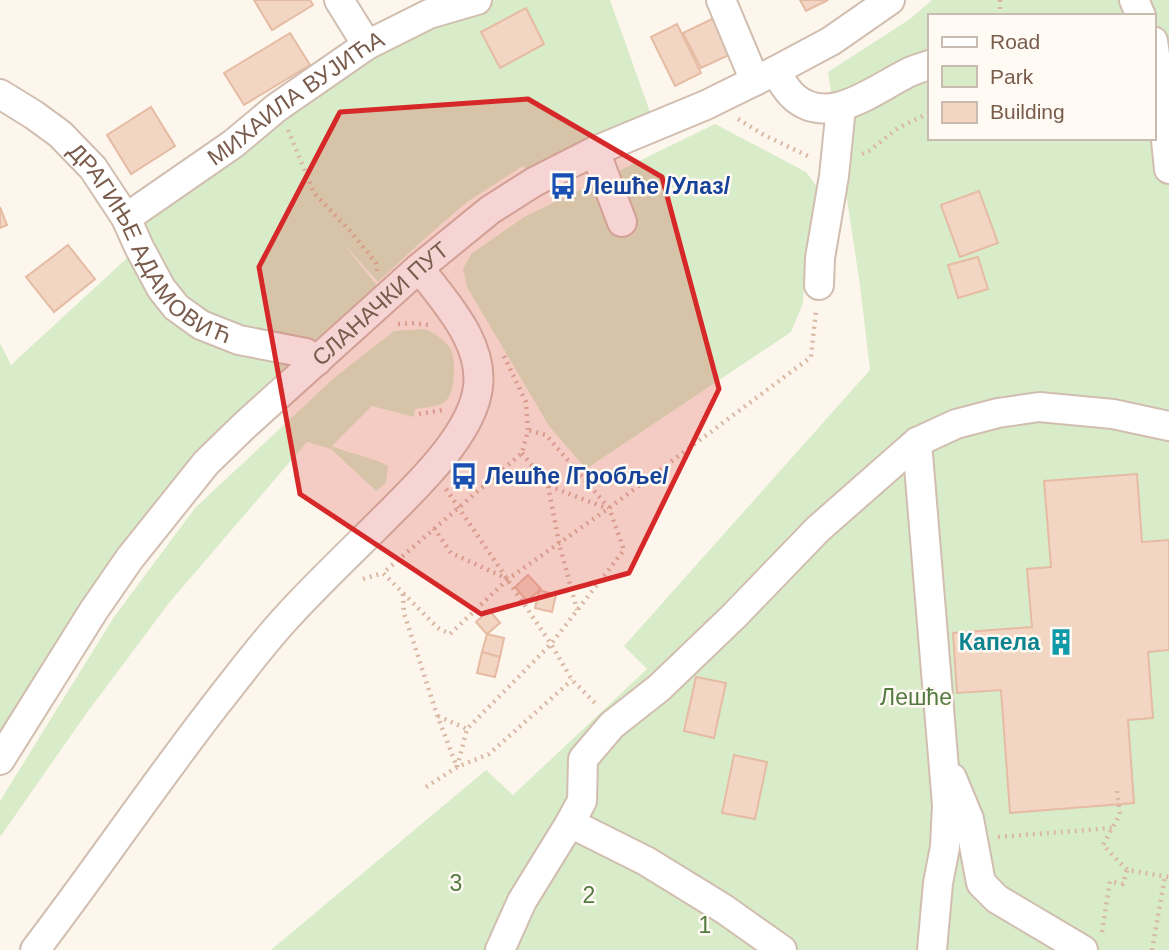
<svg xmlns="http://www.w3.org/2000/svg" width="1169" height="950" viewBox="0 0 1169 950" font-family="Arial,sans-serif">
  <rect width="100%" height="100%" fill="#fdf6ec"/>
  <!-- green -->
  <g fill="#d8ecc9" fill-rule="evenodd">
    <path d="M477 0H610L655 126 534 182 523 166 467 202 422 241 378 282 342 242 387 298 206 463 0 760V343L11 365 139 247 126 218 276 108Z"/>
    <path d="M932 0H1169V950H271L486 770 513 795 647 669 624 646 870 370 860 286 828 72 910 19ZM929 16H1153V138H929Z"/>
    <path d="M715 124 806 172 818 188 807 243 803 303 791 332 586 469 549 426 467 287 463 269 471 254 524 217Z"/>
    <path d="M425 329C434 333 446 340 451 350 456 362 456 397 443 403 436 407 423 408 415 409L414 417 372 406 332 446C350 454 370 456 388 466L386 483 376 491 331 449 307 442 169 603 86 714 0 837V801L114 617 195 508 335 377 394 331Z"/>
  </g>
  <!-- building -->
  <g fill="#f3d5c3" stroke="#e6bba3" stroke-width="2">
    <path d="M254 0H310L313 5 272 30Z"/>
    <path d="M800 0H828L806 11Z"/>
    <path d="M526 8 544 44 500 68 481 32Z"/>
    <path d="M714 18 731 54 701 68 683 33Z"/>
    <path d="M677 24 701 73 675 86 651 37Z"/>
    <path d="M290 33 310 65 244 105 224 73Z"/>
    <path d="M151 107 175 146 131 174 107 135Z"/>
    <path d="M979 191 998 243 960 257 941 205Z"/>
    <path d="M0 207 7 225 0 228Z"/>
    <path d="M68 245 95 279 54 312 26 277Z"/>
    <path d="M978 257 988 289 958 298 948 265Z"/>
    <path d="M1137 474 1142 542 1169 540V650L1148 652 1153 718 1128 720 1134 803 1010 813 1001 690 957 693 953 633 1032 627 1027 569 1051 567 1044 481Z"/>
    <path d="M528 575 541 589 527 601 515 587Z"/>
    <path d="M539 590 556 595 552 612 535 608Z"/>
    <path d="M489 610 500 623 487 634 476 622Z"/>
    <path d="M487 634 504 638 500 657 482 652Z"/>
    <path d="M482 652 500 657 495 677 477 673Z"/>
    <path d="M696 677 726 683 714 738 684 731Z"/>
    <path d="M734 755 767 762 755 819 722 813Z"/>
  </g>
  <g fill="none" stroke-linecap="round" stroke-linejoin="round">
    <defs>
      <g id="minor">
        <path d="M339 0 367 45"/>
        <path d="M721 0 755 81"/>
        <path d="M1134 0 1141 16"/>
        <path d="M1153 41 1162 102 1169 169"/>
        <path d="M775 71C781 80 786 90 794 97 828 127 872 91 904 75 912 70 921 68 929 65"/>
        <path id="s1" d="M0 94 34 115 60 134 93 168 126 218 139 247 161 288 176 307 201 325 239 340 306 353 317 361"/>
        <path d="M595 151 622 222"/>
        <path id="s2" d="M126 218 233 144 276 108 367 45 429 14 477 0"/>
        <path d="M819 285 820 258 834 176 841 107"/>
        <path d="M917 442 947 805 945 847 938 883 932 950"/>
        <path id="s3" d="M0 760 94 610 130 558 206 463 244 426 419 268 490 210 534 182 595 151 706 105 775 71 831 41 890 0"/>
        <path d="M952 778 969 819 981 883 997 899 1083 950"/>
        <path d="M570 823 646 861 724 909 782 950"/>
        <path d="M35 950C97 869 154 784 217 703 240 674 262 644 287 617 318 583 352 551 384 519 416 487 468 438 477 393 487 346 446 303 419 268"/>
        <path d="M500 950 522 901 570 823 582 801 583 759 612 725 659 688 734 616 818 529 917 442 956 424 998 413 1039 407 1113 414 1169 426"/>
      </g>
    </defs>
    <!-- minor casing -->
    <use href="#minor" stroke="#d1beb0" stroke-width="32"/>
    <!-- path -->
    <g stroke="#d9b8a5" stroke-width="4.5" stroke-dasharray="2 5" stroke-linecap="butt">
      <path d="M1000 0V16"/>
      <path d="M738 119 764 135 810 157"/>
      <path d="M288 130 314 193 352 233 376 263 377 271"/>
      <path d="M862 154 869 151 898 128 929 113"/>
      <path d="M398 324 414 323 428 325"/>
      <path d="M504 356 526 402 528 430 522 453 383 573 438 628 450 634 508 579"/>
      <path d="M419 414 443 410"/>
      <path d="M522 453 548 486 559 543 577 610"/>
      <path d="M549 486 606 508"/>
      <path d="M446 489 551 644 572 680 597 705"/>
      <path d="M434 528 451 553 508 579 609 508 811 357 816 310"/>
      <path d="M363 579 383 573"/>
      <path d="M403 594 404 613 437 715 457 767 467 729 551 644 624 550 609 508 546 435 528 430"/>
      <path d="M438 716 467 729"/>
      <path d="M426 787 457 767 489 754 572 680"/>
      <path d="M1117 791 1120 814 1103 845 1127 870 1169 877"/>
      <path d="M998 837 1112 828"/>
      <path d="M1102 932 1110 881 1123 884 1127 870"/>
      <path d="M1152 950 1165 876"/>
    </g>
    <!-- minor -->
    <use href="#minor" stroke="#fff" stroke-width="28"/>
  </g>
  <!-- marked area -->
  <path fill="#d62828" fill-opacity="0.2" stroke="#d62828" stroke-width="5" stroke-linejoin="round" d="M528 99 662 177 719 389 629 573 481 614 300 494 259 267 340 112Z"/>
  <!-- icons -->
  <defs>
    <symbol id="bus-bare" viewBox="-9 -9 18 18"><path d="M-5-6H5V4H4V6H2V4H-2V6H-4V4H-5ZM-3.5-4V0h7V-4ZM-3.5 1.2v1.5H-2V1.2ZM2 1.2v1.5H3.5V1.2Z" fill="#1a4fb4" stroke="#fffaf3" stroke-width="2.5" paint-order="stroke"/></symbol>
    <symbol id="building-bare" viewBox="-9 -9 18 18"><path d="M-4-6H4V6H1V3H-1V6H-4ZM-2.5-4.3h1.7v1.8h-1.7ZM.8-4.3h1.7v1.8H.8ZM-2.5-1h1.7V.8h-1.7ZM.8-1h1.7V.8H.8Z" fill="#0f9aa8" stroke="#fffaf3" stroke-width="2.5" paint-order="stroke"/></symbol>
  </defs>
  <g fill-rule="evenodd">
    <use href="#bus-bare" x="544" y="167" width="38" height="38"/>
    <use href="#bus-bare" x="445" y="457" width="38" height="38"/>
    <use href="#building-bare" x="1042" y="623" width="38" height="38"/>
  </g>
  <g text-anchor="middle" stroke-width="5" stroke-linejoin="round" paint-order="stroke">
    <!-- street labels -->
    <g font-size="23" fill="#7a5c4d" stroke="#fffaf3">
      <text dy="8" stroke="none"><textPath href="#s2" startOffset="208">МИХАИЛА ВУЈИЋА</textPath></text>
      <text dy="8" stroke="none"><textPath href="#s1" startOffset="217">ДРАГИЊЕ АДАМОВИЋ</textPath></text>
      <text dy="8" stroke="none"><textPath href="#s3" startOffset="598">СЛАНАЧКИ ПУТ</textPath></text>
    </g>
    <!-- transit labels -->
    <g font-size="23" font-weight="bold" fill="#164399" stroke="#fffaf3" text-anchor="start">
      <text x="584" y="194">Лешће /Улаз/</text>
      <text x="485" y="484">Лешће /Гробље/</text>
    </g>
    <!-- culture labels -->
    <g font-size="23" font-weight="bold" fill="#0d838f" stroke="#fffaf3" text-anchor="end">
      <text x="1040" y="650">Капела</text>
    </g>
    <!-- park labels -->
    <g font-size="23" fill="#537a41" stroke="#fffaf3">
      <text x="916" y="705">Лешће</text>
      <text x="456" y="891">3</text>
      <text x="589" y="903">2</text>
      <text x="705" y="933">1</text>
    </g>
  </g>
  <!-- legend -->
  <rect x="928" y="14" width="228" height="126" fill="#fffaf3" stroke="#cabbb1" stroke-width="2"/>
  <rect x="942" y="37" width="35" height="10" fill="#ffffff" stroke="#cabbb1" stroke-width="2"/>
  <text x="990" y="49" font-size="21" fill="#7a5c4d">Road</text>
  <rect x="942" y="66" width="35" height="21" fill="#d8ecc9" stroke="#cabbb1" stroke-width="2"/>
  <text x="990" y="84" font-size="21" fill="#7a5c4d">Park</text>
  <rect x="942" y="102" width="35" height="21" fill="#f3d5c3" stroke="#cabbb1" stroke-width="2"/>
  <text x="990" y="119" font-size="21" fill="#7a5c4d">Building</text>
</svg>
